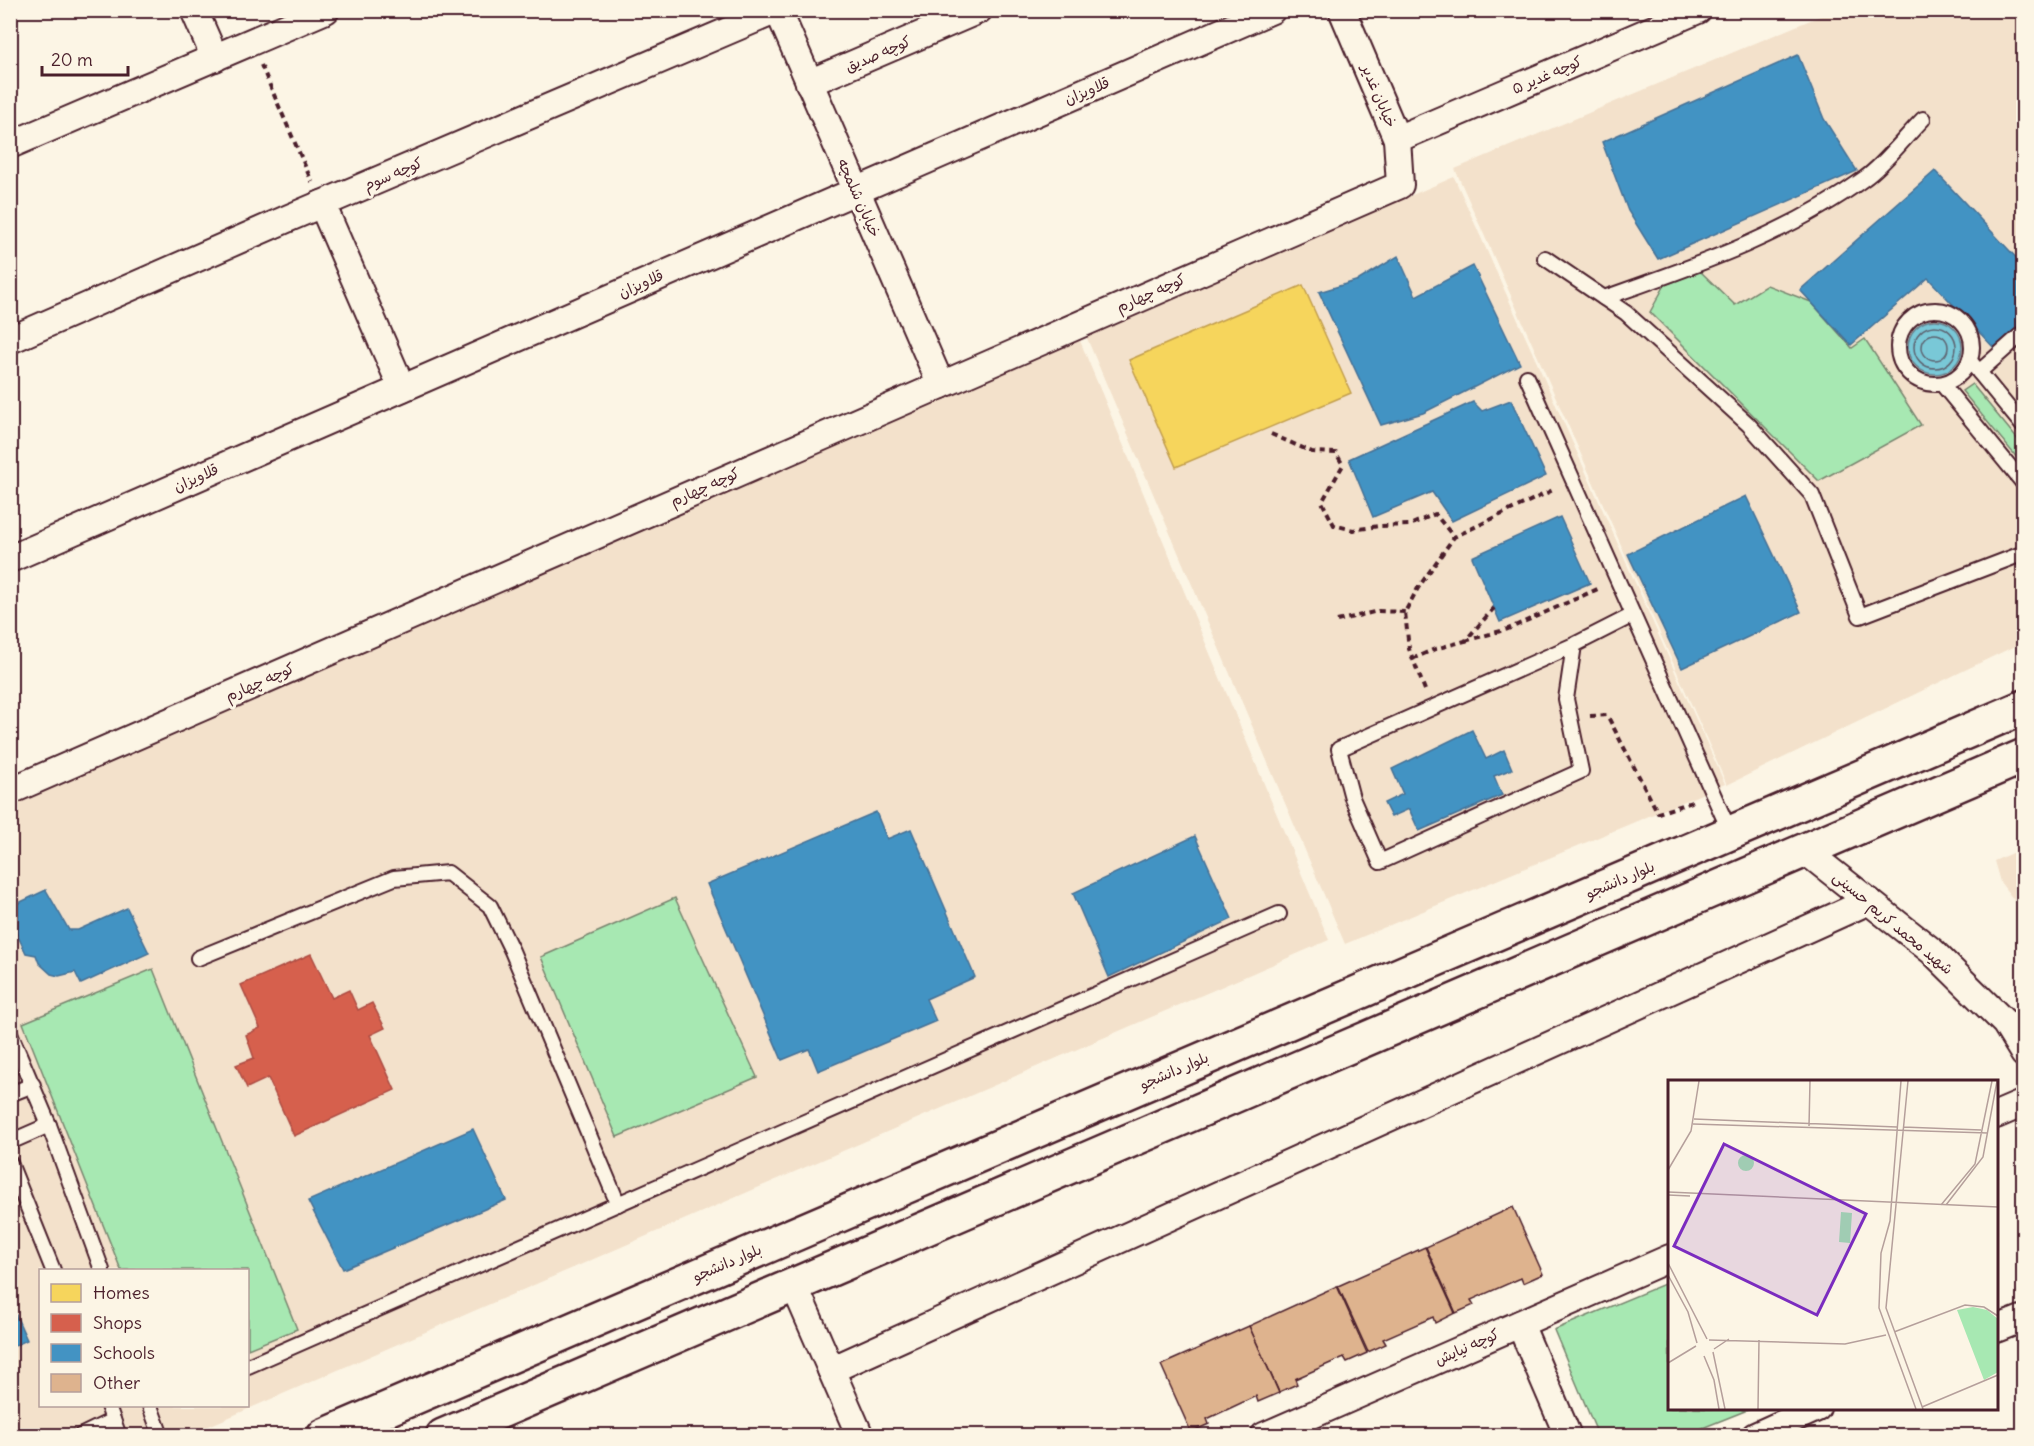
<svg xmlns="http://www.w3.org/2000/svg" width="2034" height="1446" viewBox="0 0 2034 1446" font-family="Delius,'Playpen Sans Arabic',sans-serif">
  <rect width="100%" height="100%" fill="#fcf5e5"/>
  <filter id="ink" filterUnits="userSpaceOnUse"><feTurbulence type="fractalNoise" baseFrequency=".0167" numOctaves="2"/><feDisplacementMap in="SourceGraphic" scale="12" xChannelSelector="R" yChannelSelector="G"/><feConvolveMatrix kernelMatrix="1 2 1 2 8 2 1 2 1" color-interpolation-filters="sRGB"/></filter>
  <g filter="url(#ink)">
    <!-- built -->
    <g fill="#f3e1cb" fill-rule="evenodd">
      <path d="M1832 11H2023V642L1727 785 1455 169Z"/>
      <path d="M1454 177 1725 784 1345 944 1086 336Z"/>
      <path d="M1078 336 1329 940 188 1435H11L10 807ZM40 1270H248V1406H40Z"/>
      <path d="M2023 848V912L2000 882 1994 861Z"/>
    </g>
    <!-- green -->
    <g fill="#a7e8b2" stroke="#78846e" stroke-width="1.5">
      <path d="M1700 271 1735 305 1767 285 1811 302 1852 348 1865 339 1921 425 1819 481 1650 312 1665 285Z"/>
      <path d="M1972 384 2023 446V465L1962 391Z"/>
      <path d="M675 898 757 1077 617 1137 541 957Z"/>
      <path d="M153 969 297 1329 248 1349V1270H121L23 1023Z"/>
      <path d="M1669 1282 1670 1408 1750 1409 1685 1435H1598L1554 1330Z"/>
    </g>
    <!-- water -->
    <circle fill="#79c8d7" stroke="#668492" stroke-width="1.5" cx="1935" cy="347" r="27"/>
    <!-- homes -->
    <path fill="#f6d55c" stroke="#c29e4d" stroke-width="1.5" d="M1303 285 1351 393 1176 467 1129 360Z"/>
    <!-- shops -->
    <path fill="#d6604d" stroke="#ac4c43" stroke-width="1.5" d="M311 954 332 998 349 990 358 1010 372 1003 385 1028 370 1035 395 1090 294 1136 268 1078 247 1088 236 1065 254 1058 246 1035 260 1028 241 985Z"/>
    <!-- schools -->
    <g fill="#4393c3" stroke="#457095" stroke-width="1.5">
      <path d="M1798 55 1824 119 1857 171 1658 259 1628 211 1602 142Z"/>
      <path d="M1935 171 2024 266V324L1995 349 1928 278 1851 345 1800 290Z"/>
      <path d="M1398 256 1416 296 1473 266 1520 364 1423 413 1381 425 1319 292 1359 280Z"/>
      <path d="M1511 400 1546 476 1452 521 1432 492 1373 517 1349 459 1473 402 1482 411Z"/>
      <path d="M1746 496 1801 612 1682 668 1628 554Z"/>
      <path d="M1560 517 1590 583 1500 622 1472 557Z"/>
      <path d="M1472 730 1486 759 1504 750 1512 769 1494 776 1502 795 1419 831 1409 809 1391 817 1384 803 1403 794 1392 769Z"/>
      <path d="M876 812 887 839 911 829 975 977 926 999 936 1021 818 1071 809 1049 782 1060 707 884Z"/>
      <path d="M1195 836 1232 919 1109 977 1073 893Z"/>
      <path d="M46 890 69 930H78L127 908 149 953 81 984 75 972 59 976 51 974 39 963 36 955 26 953 10 920V907Z"/>
      <path d="M473 1129 506 1200 343 1269 308 1201Z"/>
      <path d="M10 1302 27 1340 10 1348Z"/>
    </g>
    <g fill="none" stroke-linecap="round" stroke-linejoin="round">
      <!-- shore -->
      <g stroke="#5d6370" stroke-width="1.5">
        <circle cx="1935" cy="347" r="21"/>
        <circle cx="1935" cy="347" r="13"/>
      </g>
    </g>
    <!-- building -->
    <g fill="#deb38e" stroke="#4a1f2b" stroke-width="1.5">
      <path d="M1513 1207 1543 1274 1523 1283 1521 1278 1471 1300 1474 1305 1456 1313 1426 1247Z"/>
      <path d="M1425 1247 1455 1313 1435 1323 1433 1317 1383 1339 1386 1344 1368 1352 1338 1286Z"/>
      <path d="M1337 1286 1367 1353 1347 1362 1344 1357 1295 1379 1297 1384 1279 1392 1249 1326Z"/>
      <path d="M1249 1326 1279 1393 1258 1402 1256 1396 1207 1419 1209 1424 1191 1432 1161 1365Z"/>
    </g>
    <g fill="none" stroke-linecap="round" stroke-linejoin="round">
      <defs>
        <g id="lane">
          <path d="M1545 258 1626 313 1748 424 1812 495 1860 616 2024 553"/>
          <path d="M1604 298C1695 266 1787 235 1865 178 1884 165 1906 136 1923 119"/>
          <circle cx="1935" cy="347" r="37"/>
          <path d="M1970 361 2024 427"/>
          <path d="M1979 372 2024 332"/>
          <path d="M1527 377 1730 832"/>
          <path d="M1942 384 2024 484"/>
          <path d="M1574 645 1339 749 1352 798 1380 862 1581 771 1566 699 1574 645 1633 615"/>
          <path d="M198 958 394 878 448 873 490 906 512 951 618 1204"/>
          <path d="M10 1033 49 1125 102 1270"/>
          <path d="M10 1094 33 1085"/>
          <path d="M10 1142 49 1125"/>
          <path d="M10 1163 53 1270"/>
          <path d="M248 1366 1279 914"/>
          <path d="M108 1406 119 1436"/>
          <path d="M150 1406 161 1436"/>
          <path d="M80 1436 113 1420"/>
        </g>
        <g id="street">
          <path d="M194 10 215 58"/>
          <path d="M778 10 941 385"/>
          <path d="M809 83 979 10"/>
          <path d="M1397 139 1698 10"/>
          <path d="M10 145 326 10"/>
          <path d="M322 204 402 388"/>
          <path d="M10 340 289 218 777 10"/>
          <path d="M10 559 1272 10"/>
          <path d="M10 791 1400 185 1397 139 1342 10"/>
          <path d="M1804 850 1933 952 2005 1023 2024 1054"/>
          <path d="M1996 1115 2024 1103"/>
          <path d="M794 1285 860 1436"/>
          <path d="M1520 1324 1568 1436"/>
          <path d="M1996 1329 2024 1318"/>
          <path d="M831 1370 1869 901"/>
          <path d="M1264 1436 1670 1258"/>
          <path d="M1755 1436 1817 1408"/>
        </g>
        <g id="secondary">
          <path d="M324 1436 2024 707"/>
          <path d="M443 1436 2024 756"/>
        </g>
      </defs>
      <!-- lane casing -->
      <use href="#lane" stroke="#4a1f2b" stroke-width="18"/>
      <!-- street casing -->
      <use href="#street" stroke="#4a1f2b" stroke-width="30"/>
      <!-- secondary casing -->
      <use href="#secondary" stroke="#4a1f2b" stroke-width="38"/>
      <!-- path -->
      <g stroke="#4a1f2b" stroke-width="4" stroke-dasharray="6 4.5" stroke-linecap="butt">
        <path d="M261 65 312 182"/>
        <path d="M1271 434 1312 452 1336 453 1343 465 1322 502 1334 525 1353 530 1379 526 1410 525 1435 514 1454 537"/>
        <path d="M1337 621 1378 611 1405 612"/>
        <path d="M1465 641 1508 629 1600 588"/>
        <path d="M1412 659 1435 649 1465 641 1494 608"/>
        <path d="M1425 690 1409 649 1405 612 1418 588 1454 537 1555 489"/>
        <path d="M1590 716 1607 715 1658 813 1695 801"/>
      </g>
      <!-- lane -->
      <use href="#lane" stroke="#fcf5e5" stroke-width="14"/>
      <!-- street -->
      <use href="#street" stroke="#fcf5e5" stroke-width="26"/>
      <!-- secondary -->
      <use href="#secondary" stroke="#fcf5e5" stroke-width="33"/>
    </g>
  </g>
  <g text-anchor="middle" stroke-width="6" stroke-linejoin="round" paint-order="stroke">
    <!-- street labels -->
    <g font-size="15" fill="#4a1f2b" stroke="#fcf5e5">
      <text transform="translate(878 54) rotate(-23)" y="5">کوچه صدیق</text>
      <text transform="translate(1547 75) rotate(-23)" y="5">کوچه غدیر ۵</text>
      <text transform="translate(1087 91) rotate(-23)" y="5">قلاویزان</text>
      <text transform="translate(1379 96) rotate(67)" y="5">خیابان غدیر</text>
      <text transform="translate(393 174) rotate(-23)" y="5">کوچه سوم</text>
      <text transform="translate(859 198) rotate(66)" y="5">خیابان شلمچه</text>
      <text transform="translate(641 284) rotate(-24)" y="5">قلاویزان</text>
      <text transform="translate(1151 293) rotate(-24)" y="5">کوچه چهارم</text>
      <text transform="translate(196 478) rotate(-24)" y="5">قلاویزان</text>
      <text transform="translate(705 487) rotate(-24)" y="5">کوچه چهارم</text>
      <text transform="translate(260 682) rotate(-24)" y="5">کوچه چهارم</text>
      <text transform="translate(1620 880) rotate(-23)" y="5">بلوار دانشجو</text>
      <text transform="translate(1893 923) rotate(40)" y="5">شهید محمد‌ کریم حسینی</text>
      <text transform="translate(1174 1071) rotate(-23)" y="5">بلوار دانشجو</text>
      <text transform="translate(727 1263) rotate(-23)" y="5">بلوار دانشجو</text>
      <text transform="translate(1467 1347) rotate(-24)" y="5">كوچه نيايش</text>
    </g>
  </g>
  <!-- overview -->
  <g transform="translate(1668 1080)">
    <rect width="330" height="330" fill="#fcf5e5"/>
    <path d="M70 83a8 8 0 1 1 16 0a8 8 0 1 1-16 0ZM173 132 184 133 182 163 171 162ZM305 227 319 230 330 239V292L316 300 289 230Z" fill="#a7e8b2"/>
    <path fill="none" stroke="#b59f9b" stroke-width="1.5" d="M233 1 222 141 213 173 211 228 248 329M240 1 218 228 255 329M26 39 229 47M25 44 320 53M141 46 142 1M235 47 313 50M0 90 23 51 31 1M0 112 330 127M0 115 22 116M273 125 307 84 324 1M278 125 315 77 329 1M0 183 39 259M0 195 20 232 29 263M226 252 297 225 316 227 330 236M41 260 177 264 218 255M46 269 61 259M45 272 57 329M36 276 46 300 51 329M0 283 28 266M254 327 330 295M90 329 91 260"/>
    <path fill="#7b2cbf" fill-opacity="0.15" stroke="#7b2cbf" stroke-width="3" d="M56 64 198 134 149 235 6 166Z"/>
    <rect width="330" height="330" fill="none" stroke="#4a1f2b" stroke-width="3"/>
  </g>
  <!-- margin -->
  <rect width="2034" height="1446" fill="none" stroke="#fcf5e5" stroke-width="36"/>
  <rect x="18" y="18" width="1998" height="1410" fill="none" stroke="#4a1f2b" stroke-width="2" filter="url(#ink)"/>
  <!-- legend -->
  <rect x="39" y="1269" width="210" height="138" fill="#fcf5e5" stroke="#b59f9b" stroke-width="1.5"/>
  <rect x="51" y="1284" width="30" height="18" fill="#f6d55c" stroke="#b59f9b" stroke-width="1.5"/>
  <text x="93" y="1299" font-size="18" fill="#4a1f2b">Homes</text>
  <rect x="51" y="1314" width="30" height="18" fill="#d6604d" stroke="#b59f9b" stroke-width="1.5"/>
  <text x="93" y="1329" font-size="18" fill="#4a1f2b">Shops</text>
  <rect x="51" y="1344" width="30" height="18" fill="#4393c3" stroke="#b59f9b" stroke-width="1.5"/>
  <text x="93" y="1359" font-size="18" fill="#4a1f2b">Schools</text>
  <rect x="51" y="1374" width="30" height="18" fill="#deb38e" stroke="#b59f9b" stroke-width="1.5"/>
  <text x="93" y="1389" font-size="18" fill="#4a1f2b">Other</text>
  <!-- scale -->
  <path d="M42 66v9h86v-9" fill="none" stroke="#4a1f2b" stroke-width="3"/>
  <text x="51" y="66" font-size="18" fill="#4a1f2b" stroke="#fcf5e5" stroke-width="4.5" paint-order="stroke">20 m</text>
</svg>
